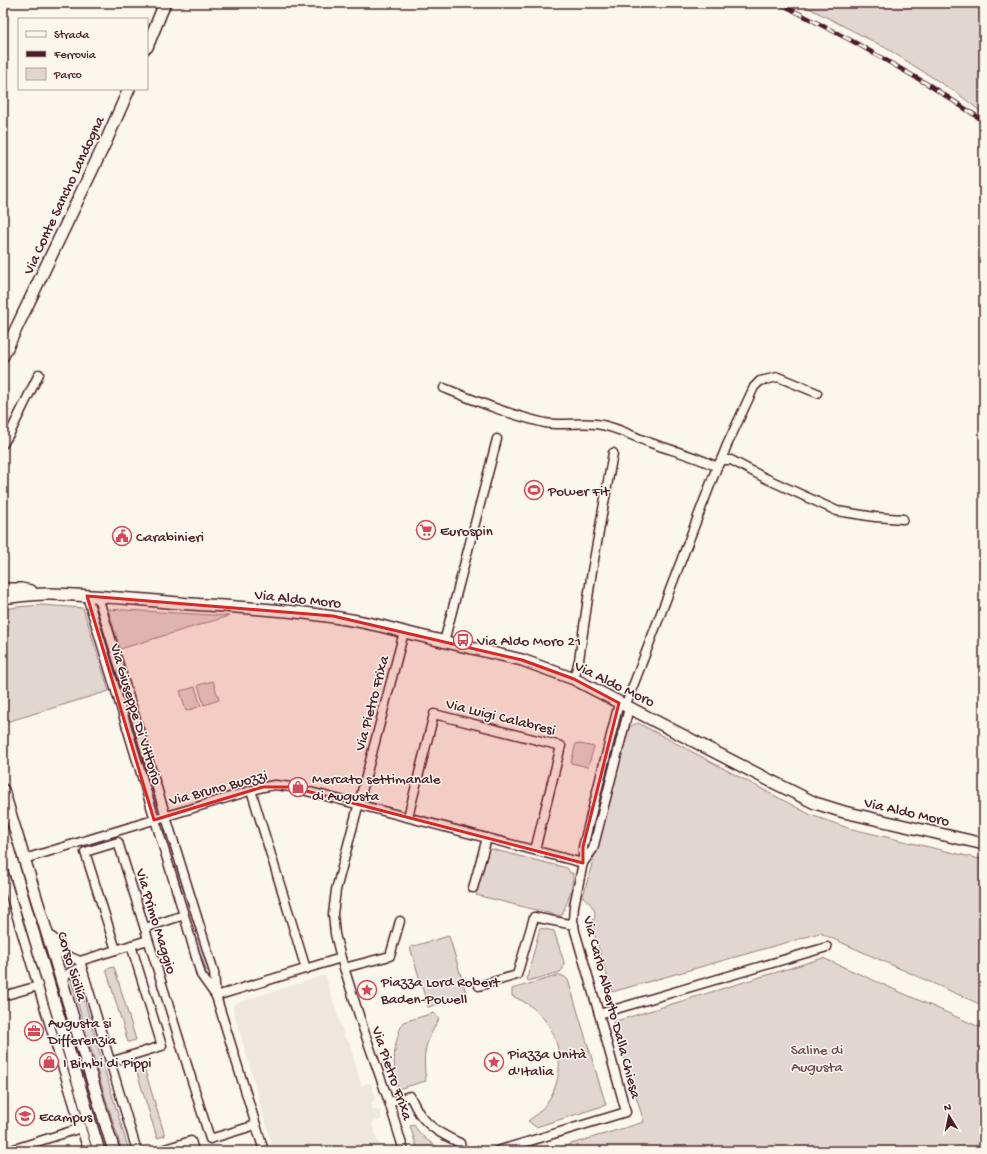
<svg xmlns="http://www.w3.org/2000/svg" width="987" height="1154" viewBox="0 0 987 1154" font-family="'Gochi Hand',sans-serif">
  <rect width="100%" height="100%" fill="#fbf7ec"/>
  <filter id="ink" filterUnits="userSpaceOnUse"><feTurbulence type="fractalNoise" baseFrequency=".025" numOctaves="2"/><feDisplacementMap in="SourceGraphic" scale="8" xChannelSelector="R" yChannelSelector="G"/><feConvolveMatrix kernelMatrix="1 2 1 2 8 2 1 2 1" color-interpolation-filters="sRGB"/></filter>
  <g filter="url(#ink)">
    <!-- built -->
    <path fill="#eee7de" d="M325 975 345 1039 349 1042 361 1085 371 1083 376 1098 371 1103 373 1109 380 1111 382 1119 372 1123 381 1151H274L233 1009V1006L236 1003Z"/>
    <!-- green -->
    <g fill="#e2d7d0" stroke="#967b7e">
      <path d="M799 3H984V114L957 93 886 48Z"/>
      <path d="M42 605 83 608 109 691 3 723V610L16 607Z"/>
      <path d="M96 609 98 610 156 798V802L154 801 153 800 95 610Z"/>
      <path d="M108 609 229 616 120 649Z"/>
      <path d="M213 681 219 700 204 705 198 685Z"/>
      <path d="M195 687 201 706 186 711 180 691Z"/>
      <path d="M638 723 811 815 848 828 984 860V1006L820 933 612 992 591 923C600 914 592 904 583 897L628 730C630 725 633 725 638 723Z"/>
      <path d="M576 743 594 747 588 767 571 763Z"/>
      <path d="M163 830 167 831 175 858 173 860 171 858 163 832Z"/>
      <path d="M491 849 567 868 570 873H573C573 888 568 902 561 916L528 908 476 895 488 850Z"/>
      <path d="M176 866 177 867 197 930 196 932H195L193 931 174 869Z"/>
      <path d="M540 928 554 931 564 962 563 969 560 972 528 981 527 978Z"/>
      <path d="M449 936 467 996 428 1007 410 947Z"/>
      <path d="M196 939H199L209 971H206V970L196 941Z"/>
      <path d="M823 958 984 1029V1151H548L644 1122 613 1022Z"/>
      <path d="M114 967 136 1040 128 1042 106 969Z"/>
      <path d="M560 975 565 977 568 980 606 1105 536 1127 528 1121C535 1116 541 1111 546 1104 568 1074 562 1031 533 1008 527 1003 519 999 512 996V989Z"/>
      <path d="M78 978 102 1061 95 1063 71 980Z"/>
      <path d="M434 1013 439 1019C425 1043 422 1053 426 1081L398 1089C392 1064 393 1045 403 1022Z"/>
      <circle cx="492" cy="1063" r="7"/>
      <path d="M143 1064 165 1136 157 1138 135 1066Z"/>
      <path d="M103 1065 129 1151H122L96 1067Z"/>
      <path d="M414 1125C420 1135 431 1145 443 1149V1151H418L410 1126Z"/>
    </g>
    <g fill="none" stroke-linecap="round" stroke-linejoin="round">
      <defs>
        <g id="minor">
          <path d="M444 388C476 401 510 415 545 423 561 426 580 422 596 424 616 426 633 437 651 443 673 451 696 456 717 467"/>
          <path d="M3 444 11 431 39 374"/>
          <path d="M721 460H731L765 478 837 511 875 517 903 519"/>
          <path d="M87 596 184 915 201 975 216 996"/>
          <path d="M98 597 214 972 216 996 264 1151"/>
          <path d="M444 642 497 439"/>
          <path d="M574 679 579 660 592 571 613 453"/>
          <path d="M624 706 628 699 717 467 721 460 727 445 754 387 760 381 778 377 817 393"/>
          <path d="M251 790 306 969"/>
          <path d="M408 817 434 714 561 746 535 850"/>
          <path d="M24 859 263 787 275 785 291 787 583 863"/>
          <path d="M583 863 593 849 629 708"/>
          <path d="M3 871 88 1151"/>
          <path d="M473 888 487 838"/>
          <path d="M145 928 184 915"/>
          <path d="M47 933 59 943 63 954 80 961 137 1151"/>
          <path d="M116 950 85 852 118 842 210 1139 256 1125"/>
          <path d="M80 961 148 940"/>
          <path d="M344 968 390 956 400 921"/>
          <path d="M62 980C67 973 73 970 81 967"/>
          <path d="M479 986 517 975 534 917 574 925"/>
          <path d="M3 996 38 986"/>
          <path d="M216 996 341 958"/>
          <path d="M599 1014 827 947"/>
          <path d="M110 1062 162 1046 131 945"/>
          <path d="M389 1102 410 1096C413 1102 416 1108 419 1113 429 1128 445 1136 460 1143L462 1151"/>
          <path d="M8 1151 81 1128"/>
          <path d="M158 1151 191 1141 194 1151"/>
          <path d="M404 1151 389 1102 363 1028 341 958 335 934 333 914 336 890 404 632"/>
          <path d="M497 1151 626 1112 599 1014 575 931 573 920 574 906 583 863V847L619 703"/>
        </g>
        <g id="secondary">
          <path d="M147 47 165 3"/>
          <path d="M3 356 107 139 129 89"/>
          <path d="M3 589H21L31 591"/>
          <path d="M3 598C18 596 33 594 48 594 96 595 144 600 191 604 262 609 335 612 404 632L522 660 574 679 763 777 815 803 844 812 984 844"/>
          <path d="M3 790 114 1151"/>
          <path d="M3 832 99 1151"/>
        </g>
      </defs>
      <!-- minor casing -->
      <use href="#minor" stroke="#4a1f2b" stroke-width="11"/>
      <!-- secondary casing -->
      <use href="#secondary" stroke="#4a1f2b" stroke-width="14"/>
      <!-- minor -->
      <use href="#minor" stroke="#fbf7ec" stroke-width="8"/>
      <!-- secondary -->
      <use href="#secondary" stroke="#fbf7ec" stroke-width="11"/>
      <defs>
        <path id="rail" d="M779 3 854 42 929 85 984 121"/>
      </defs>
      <!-- rail casing -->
      <use href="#rail" stroke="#4a1f2b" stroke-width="4.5"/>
      <!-- rail -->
      <use href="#rail" stroke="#fbf7ec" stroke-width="3" stroke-dasharray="9" stroke-linecap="butt"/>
    </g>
  </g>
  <!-- marked area -->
  <path fill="#d62828" fill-opacity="0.2" stroke="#d62828" stroke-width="3" stroke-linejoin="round" d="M87 596 333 616 522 660 574 679 619 703 583 847V863L291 787H263L154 820Z"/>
  <!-- icons -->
  <defs>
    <symbol id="stadium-ring" viewBox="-11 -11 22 22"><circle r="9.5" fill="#fbf7ec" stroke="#d1495b" stroke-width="1.5"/><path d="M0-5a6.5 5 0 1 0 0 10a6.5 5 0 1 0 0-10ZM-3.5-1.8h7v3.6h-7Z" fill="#d1495b"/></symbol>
    <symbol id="supermarket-ring" viewBox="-11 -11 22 22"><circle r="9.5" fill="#fbf7ec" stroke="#d1495b" stroke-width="1.5"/><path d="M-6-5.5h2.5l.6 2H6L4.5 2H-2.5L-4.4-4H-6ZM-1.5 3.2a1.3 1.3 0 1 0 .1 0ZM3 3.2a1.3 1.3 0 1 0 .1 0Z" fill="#d1495b"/></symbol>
    <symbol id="civic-ring" viewBox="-11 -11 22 22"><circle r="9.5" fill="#fbf7ec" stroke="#d1495b" stroke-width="1.5"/><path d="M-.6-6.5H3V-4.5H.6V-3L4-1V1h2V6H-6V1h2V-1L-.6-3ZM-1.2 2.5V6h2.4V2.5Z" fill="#d1495b"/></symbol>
    <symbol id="bus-ring" viewBox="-11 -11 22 22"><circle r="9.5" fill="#fbf7ec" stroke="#d1495b" stroke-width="1.5"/><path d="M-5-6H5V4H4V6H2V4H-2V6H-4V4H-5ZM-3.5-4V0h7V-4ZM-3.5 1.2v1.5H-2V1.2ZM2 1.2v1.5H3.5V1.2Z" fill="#d1495b"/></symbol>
    <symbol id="shop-ring" viewBox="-11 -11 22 22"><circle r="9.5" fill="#fbf7ec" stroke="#d1495b" stroke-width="1.5"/><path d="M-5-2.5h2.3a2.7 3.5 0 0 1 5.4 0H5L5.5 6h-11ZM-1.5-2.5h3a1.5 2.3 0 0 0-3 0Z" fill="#d1495b"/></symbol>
    <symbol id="sight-ring" viewBox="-11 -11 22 22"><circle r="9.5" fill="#fbf7ec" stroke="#d1495b" stroke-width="1.5"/><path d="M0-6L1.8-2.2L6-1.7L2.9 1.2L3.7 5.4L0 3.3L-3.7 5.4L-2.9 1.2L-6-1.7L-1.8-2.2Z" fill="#d1495b"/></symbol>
    <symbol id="office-ring" viewBox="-11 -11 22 22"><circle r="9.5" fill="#fbf7ec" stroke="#d1495b" stroke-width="1.5"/><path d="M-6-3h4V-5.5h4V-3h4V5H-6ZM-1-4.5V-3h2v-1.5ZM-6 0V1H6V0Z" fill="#d1495b"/></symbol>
    <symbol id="university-ring" viewBox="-11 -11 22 22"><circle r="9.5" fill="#fbf7ec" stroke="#d1495b" stroke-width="1.5"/><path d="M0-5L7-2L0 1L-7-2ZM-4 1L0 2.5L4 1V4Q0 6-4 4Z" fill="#d1495b"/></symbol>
  </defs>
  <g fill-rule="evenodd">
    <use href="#stadium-ring" x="523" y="479" width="22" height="22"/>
    <use href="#supermarket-ring" x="415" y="519" width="22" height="22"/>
    <use href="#civic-ring" x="111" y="525" width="22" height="22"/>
    <use href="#bus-ring" x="452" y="629" width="22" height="22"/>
    <use href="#shop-ring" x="287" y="776" width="22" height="22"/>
    <use href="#sight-ring" x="356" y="979" width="22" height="22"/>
    <use href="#office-ring" x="23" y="1020" width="22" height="22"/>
    <use href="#shop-ring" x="38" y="1051" width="22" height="22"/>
    <use href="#sight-ring" x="483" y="1051" width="22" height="22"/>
    <use href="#university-ring" x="14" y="1105" width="22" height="22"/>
  </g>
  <g text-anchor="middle" stroke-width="3" stroke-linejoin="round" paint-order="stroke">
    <!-- street labels -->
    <g font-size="15" fill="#4a1f2b" stroke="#fbf7ec">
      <text transform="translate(63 195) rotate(-65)" y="5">Via Conte Sancho Landogna</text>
      <text transform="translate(298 598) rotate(6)" y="5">Via Aldo Moro</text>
      <text transform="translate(615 683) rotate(26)" y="5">Via Aldo Moro</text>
      <text transform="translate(371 703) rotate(-75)" y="5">Via Pietro Frixa</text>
      <text transform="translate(137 714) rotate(73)" y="5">Via Giuseppe Di Vittorio</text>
      <text transform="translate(501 716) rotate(14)" y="5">Via Luigi Calabresi</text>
      <text transform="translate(218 787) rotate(-15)" y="5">Via Bruno Buozzi</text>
      <text transform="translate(907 811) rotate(13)" y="5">Via Aldo Moro</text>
      <text transform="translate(157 921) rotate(73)" y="5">Via Primo Maggio</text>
      <text transform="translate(73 966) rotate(73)" y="5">Corso Sicilia</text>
      <text transform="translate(613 1007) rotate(75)" y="5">Via Carlo Alberto Dalla Chiesa</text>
      <text transform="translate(393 1073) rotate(71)" y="5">Via Pietro Frixa</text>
    </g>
    <!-- poi labels -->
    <g font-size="15" fill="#4a1f2b" stroke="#fbf7ec" text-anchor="start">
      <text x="548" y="495">Power Fit</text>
      <text x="440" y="535">Eurospin</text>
      <text x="136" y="541">Carabinieri</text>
      <text x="477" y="645">Via Aldo Moro 21</text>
      <text x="312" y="783">Mercato settimanale<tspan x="312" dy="17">di Augusta</tspan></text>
      <text x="381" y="986">Piazza Lord Robert<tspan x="381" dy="17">Baden-Powell</tspan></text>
      <text x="48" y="1027">Augusta si<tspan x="48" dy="17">Differenzia</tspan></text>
      <text x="508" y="1058">Piazza Unità<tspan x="508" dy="17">d'Italia</tspan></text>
      <text x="63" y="1067">I Bimbi di Pippi</text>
      <text x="39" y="1121">Ecampus</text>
    </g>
    <!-- park labels -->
    <g font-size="15" fill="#704d54" stroke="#fbf7ec">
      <text x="817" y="1054">Saline di<tspan x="817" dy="17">Augusta</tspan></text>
    </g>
  </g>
  <!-- margin -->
  <rect width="987" height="1154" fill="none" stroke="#fbf7ec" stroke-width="16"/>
  <rect x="8" y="8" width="971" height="1138" fill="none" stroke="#4a1f2b" stroke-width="1.5" filter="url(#ink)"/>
  <!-- legend -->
  <rect x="18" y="18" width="130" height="72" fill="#fbf7ec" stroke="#b4a19f"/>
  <rect x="26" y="31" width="20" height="6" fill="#fbf7ec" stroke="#b4a19f"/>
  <text x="54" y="38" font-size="12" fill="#4a1f2b">Strada</text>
  <rect x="26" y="51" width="20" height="6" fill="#4a1f2b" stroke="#b4a19f"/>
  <text x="54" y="58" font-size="12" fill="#4a1f2b">Ferrovia</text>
  <rect x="26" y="68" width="20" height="12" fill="#e2d7d0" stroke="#b4a19f"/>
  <text x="54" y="78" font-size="12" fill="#4a1f2b">Parco</text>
  <!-- north arrow -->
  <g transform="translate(949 1116) rotate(350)" stroke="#fbf7ec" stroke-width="3" paint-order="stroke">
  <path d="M0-3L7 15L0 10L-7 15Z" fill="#4a1f2b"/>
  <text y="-6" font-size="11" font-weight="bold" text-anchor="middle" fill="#4a1f2b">N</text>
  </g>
</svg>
